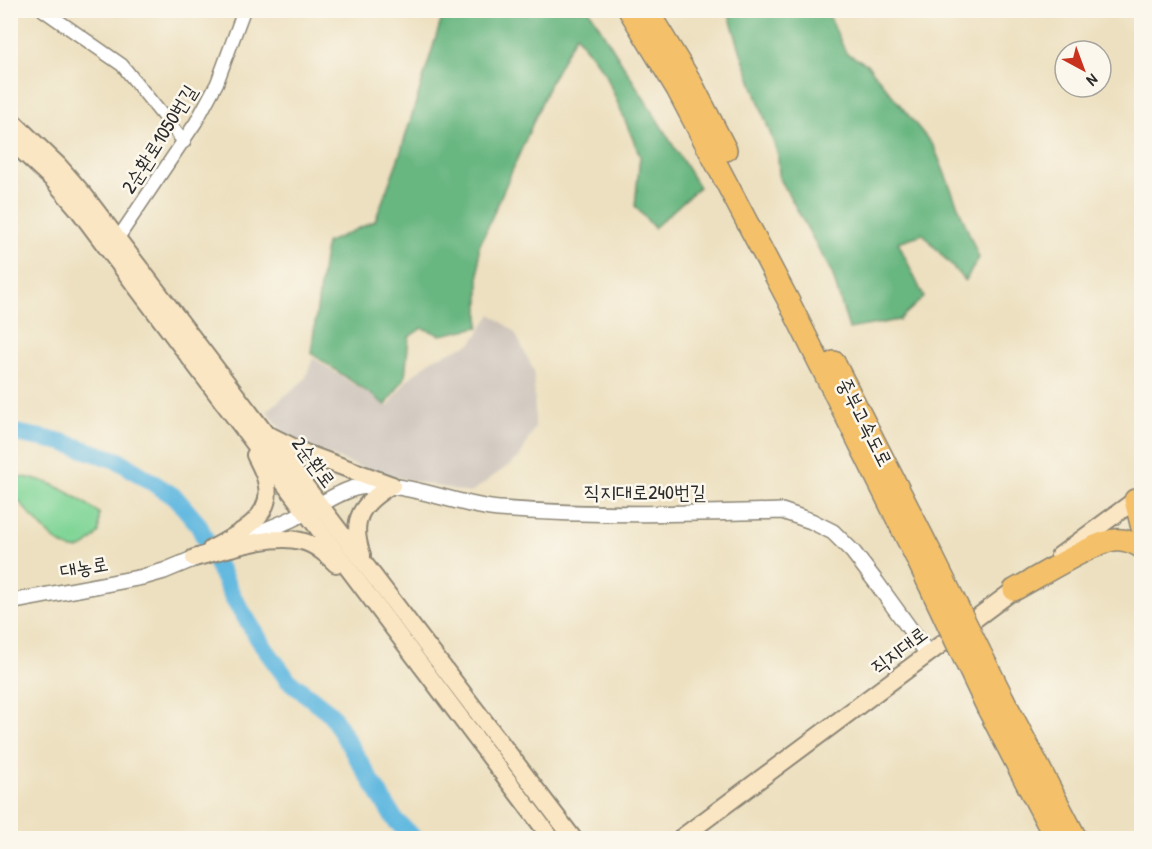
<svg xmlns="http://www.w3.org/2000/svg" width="1152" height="849" viewBox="0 0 1152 849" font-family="'Patrick Hand','Poor Story',sans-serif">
  <rect width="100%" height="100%" fill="#fbf7ec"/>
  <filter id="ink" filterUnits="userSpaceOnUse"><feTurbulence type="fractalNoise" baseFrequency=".0167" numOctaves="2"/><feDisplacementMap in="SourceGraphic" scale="12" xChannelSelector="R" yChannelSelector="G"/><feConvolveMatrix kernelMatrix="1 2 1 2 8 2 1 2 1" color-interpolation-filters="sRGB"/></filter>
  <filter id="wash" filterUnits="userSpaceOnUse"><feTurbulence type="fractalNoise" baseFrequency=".008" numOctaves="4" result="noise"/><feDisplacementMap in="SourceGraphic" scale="24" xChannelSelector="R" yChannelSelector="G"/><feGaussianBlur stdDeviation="1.35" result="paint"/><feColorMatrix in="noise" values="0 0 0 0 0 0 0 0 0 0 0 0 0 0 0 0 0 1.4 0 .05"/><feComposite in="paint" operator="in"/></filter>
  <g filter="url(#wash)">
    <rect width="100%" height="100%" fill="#ede0c0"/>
    <!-- industrial -->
    <path fill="#ccc2b9" d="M491 314 514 331 534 371 535 427 519 458 470 493 375 473 288 439 267 411 305 379 313 358 388 407 407 380 433 359 472 343Z"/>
    <!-- green -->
    <path fill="#80d597" stroke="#568061" stroke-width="1.5" d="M17 477C47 476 76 496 99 513V533C92 540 87 547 77 549 59 553 28 511 16 498 12 490 13 485 17 477Z"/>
    <!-- forest -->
    <g fill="#68b680" stroke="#4a7056" stroke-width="1.5">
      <path d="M589 10 699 187 654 228 635 206 640 156 605 73 576 35 551 81 479 247V327L441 335 422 328 409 337 405 377 386 405 311 353 326 243 375 221 400 154 444 11Z"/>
      <path d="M728 11H827L846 53 867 64 934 147 979 258 965 281 923 234 898 242 924 297 899 320 849 329 832 273 779 177 778 155 741 53Z"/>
    </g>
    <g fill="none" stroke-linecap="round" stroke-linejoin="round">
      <!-- river -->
      <path stroke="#63b9e0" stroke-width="18" d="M10 432 62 442 119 461 175 497 198 524 233 597 263 646 288 680 330 713 395 820 414 838"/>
    </g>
  </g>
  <g filter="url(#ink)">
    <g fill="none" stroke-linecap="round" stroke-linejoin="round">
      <defs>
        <g id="minor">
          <path d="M43 10 122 65 184 142"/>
          <path d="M114 244 196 122 217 83 244 10"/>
        </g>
        <g id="tertiary">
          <path d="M239 540C262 532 285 523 306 512 323 504 341 490 360 487 405 479 453 505 499 509 593 516 688 514 782 511L811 521 833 532 853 552 876 582 928 654"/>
          <path d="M10 602 143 577 164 571 205 554"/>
        </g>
        <g id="secondary">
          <path d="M10 119 59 166 85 196 573 838"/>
          <path d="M10 140 54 181 77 208 551 838"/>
          <path d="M271 436 305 453 392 485"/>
          <path d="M211 549C234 536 273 519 267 486 266 475 260 465 255 455"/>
          <path d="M362 555C349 519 362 503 392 485"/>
          <path d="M1059 556 1142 495"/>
          <path d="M194 558C223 551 271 533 301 541 315 544 326 554 336 564"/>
          <path d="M681 838 1022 584"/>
        </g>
        <g id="motorway">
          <path d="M629 10 677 89 788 300 918 561"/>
          <path d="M647 10 691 82 726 150"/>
          <path d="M834 362 930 551"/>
          <path d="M1135 500 1142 528"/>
          <path d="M1014 590C1035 579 1095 541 1115 540 1125 539 1134 543 1142 548"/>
          <path d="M1004 700 1076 838"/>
          <path d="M988 709 1055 838"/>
        </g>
      </defs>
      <!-- minor casing -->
      <use href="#minor" stroke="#8c8676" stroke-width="15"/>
      <!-- tertiary casing -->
      <use href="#tertiary" stroke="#8c8676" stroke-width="18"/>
      <!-- secondary casing -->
      <use href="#secondary" stroke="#8c8676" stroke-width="20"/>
      <!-- motorway casing -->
      <use href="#motorway" stroke="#8c8676" stroke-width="24"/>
      <!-- minor -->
      <use href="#minor" stroke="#fff" stroke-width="12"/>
      <!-- tertiary -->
      <use href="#tertiary" stroke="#fff" stroke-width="15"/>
      <!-- secondary -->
      <use href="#secondary" stroke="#fbe6c3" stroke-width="16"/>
      <!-- motorway -->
      <use href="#motorway" stroke="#f4c16a" stroke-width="21"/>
      <defs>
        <g id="motorway-bridge">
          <path d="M930 551 1004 700"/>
          <path d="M918 561 988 709"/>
        </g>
      </defs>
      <!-- motorway-bridge casing -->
      <use href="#motorway-bridge" stroke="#8c8676" stroke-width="24" stroke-linecap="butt"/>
      <!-- motorway-bridge -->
      <use href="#motorway-bridge" stroke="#f4c16a" stroke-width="21"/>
    </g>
  </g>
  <g text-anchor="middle" stroke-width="5" stroke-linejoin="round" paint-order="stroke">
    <!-- street labels -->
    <g font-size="20" fill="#2b2b2b" stroke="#fbf7ec">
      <text transform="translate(159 139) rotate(-58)" y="7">2순환로1050번길</text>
      <text transform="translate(865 422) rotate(63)" y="7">중부고속도로</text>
      <text transform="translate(314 462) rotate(53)" y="7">2순환로</text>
      <text x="645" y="499">직지대로240번길</text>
      <text transform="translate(84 567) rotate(-10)" y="7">대농로</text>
      <text transform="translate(899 650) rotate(-37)" y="7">직지대로</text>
    </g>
  </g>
  <!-- margin -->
  <rect width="1152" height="849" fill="none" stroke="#fbf7ec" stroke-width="36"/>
  <!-- north arrow -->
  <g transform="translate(1083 69) rotate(139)"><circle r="28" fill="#fbf7ec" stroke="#a8a59f" stroke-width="1.5"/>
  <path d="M0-4.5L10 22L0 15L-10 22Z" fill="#c8321e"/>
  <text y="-9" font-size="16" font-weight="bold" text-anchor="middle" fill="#2b2b2b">N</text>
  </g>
</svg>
